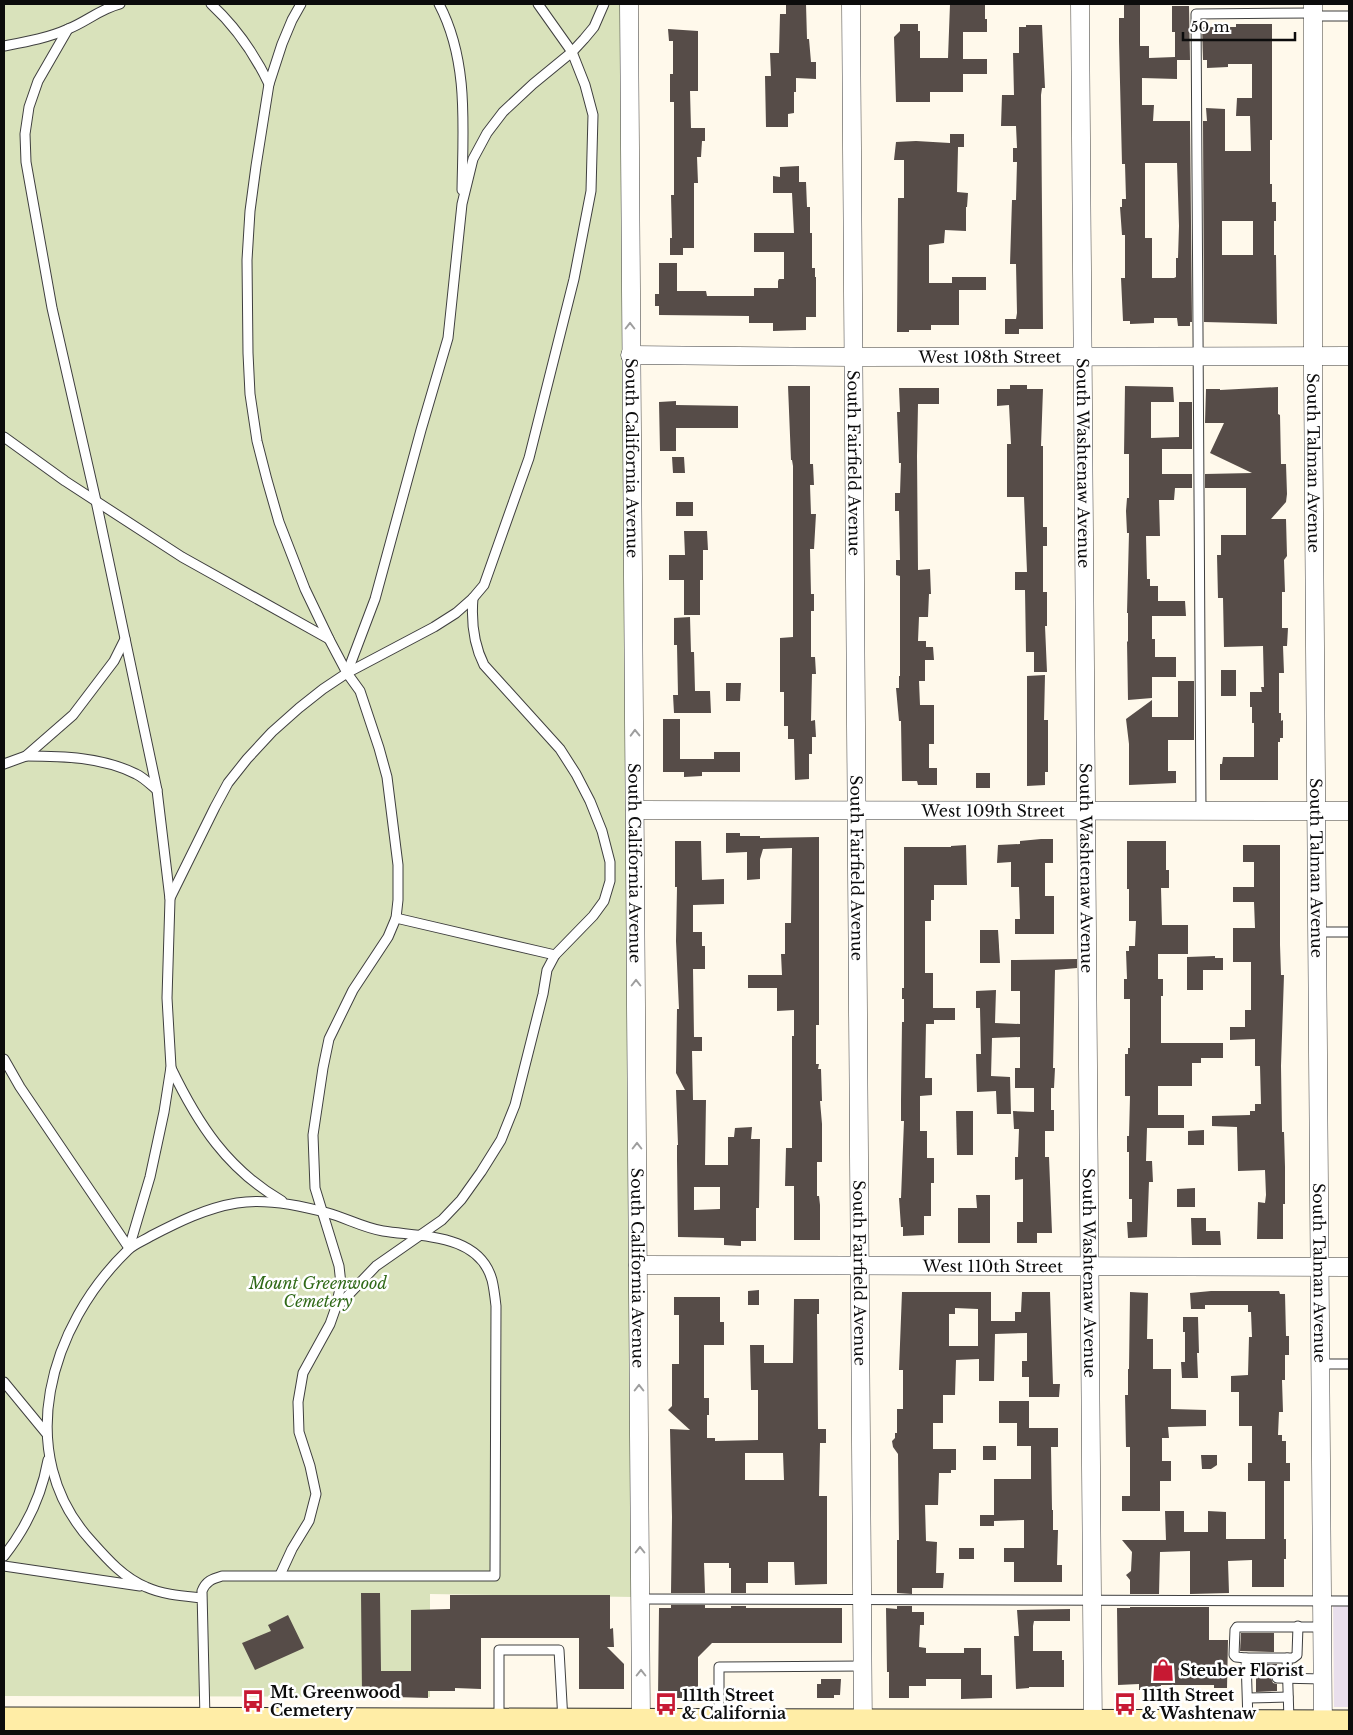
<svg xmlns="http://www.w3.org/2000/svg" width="1353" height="1735" viewBox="0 0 1353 1735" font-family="'Libre Baskerville',serif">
  <rect width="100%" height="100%" fill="#fff9eb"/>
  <!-- industrial -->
  <path fill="#e9dfec" d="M1333 1596H1349V1707H1334Z"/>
  <!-- cemetery -->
  <path fill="#d9e2bb" d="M4 4H620L635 1597 430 1594V1697L4 1696Z"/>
  <!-- building -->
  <g fill="#564c48" fill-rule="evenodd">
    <path d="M786 4H806L807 39H809L811 62H816V79L796 78V92H794V113L788 114V127H766L765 76H771L770 53H779L780 14H786Z"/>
    <path d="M950 4H985V19H987V32H963V59H987V74H963V92H930V102H896L894 37 900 31V24H918V31H920V58H948Z"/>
    <path d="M1124 4H1140V46H1149V58L1175 57V32H1172V6H1189L1190 60H1177V79L1142 78V105H1154L1153 121H1190L1192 322H1190V326H1178L1177 318H1154V323L1130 324V321H1123L1121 278H1125V235H1122L1120 207H1122V199H1126L1125 164H1122L1119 41V18H1124ZM1145 163H1177L1179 226 1178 258H1176V277L1174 278H1152V238H1145Z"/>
    <path d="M1236 24H1272V140H1270V184H1272V202H1276V221H1274V255H1276L1277 324 1204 322 1203 121H1207L1206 108 1225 109V151H1251L1250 116H1236L1237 98H1252V64H1228V67L1207 68V60H1203L1202 27H1236ZM1222 221H1253V255H1222Z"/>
    <path d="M1026 25H1042L1045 88H1042L1041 95 1043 329H1019V334H1005V319H1016L1017 313 1016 264H1010L1012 200H1016L1017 162H1013V148H1017L1016 126H1001L1002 95H1014L1013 53H1019V27H1026Z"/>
    <path d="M668 29 698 31V91H690L691 128H705V141H702L701 157H697L698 183H694V248H683V255H670V238H672L671 195H674V102H670V74H673V41H669Z"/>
    <path d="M950 134H964V147H958L957 192 968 193 967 207H966V231L945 230 944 243 929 245V283H952V277H986V290H959V325H931V330H909V332H897L898 198H904V160H894L896 142 916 141 950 143Z"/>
    <path d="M799 166V182H806L807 207H810V233H812V268H815V277H816V317H806V330L773 331V323H749V316L659 315V306H655V294H659V263H677V291H706L707 296H754V288H778V281L779 279H784V252H754V233H794L792 193H773V176L780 177V167Z"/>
    <path d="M1010 385H1027V389H1043L1041 446H1043V527H1047V546H1043V592H1047V626H1045L1047 672H1034V652H1026L1025 590H1015V572H1027L1024 497H1007V444H1011L1009 405 997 406V389H1010Z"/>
    <path d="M788 386H810V464H813L814 485H810L811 514H816L814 549H810L811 594H814V611H811V657H815L816 674H812L811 721 815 720 816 737H812V754H809V779L795 780 794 739H788V726H784V692H780V638L793 637V466L792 460H791Z"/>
    <path d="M1125 386 1173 387 1174 402H1151V438L1179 437V402H1192V449H1162V474H1192V488H1175L1174 500H1159L1160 536H1146L1147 579H1150V586H1158V601H1185L1186 616H1152V639H1155V657H1176V677H1152V698L1128 700 1127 641 1128 642V613H1127L1129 533H1127L1126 511 1127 498H1129V454H1124Z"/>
    <path d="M1278 387V414L1280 415 1281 464H1286L1287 494 1286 502 1271 519H1286L1287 556 1284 560 1285 592H1282V628H1288L1287 646H1283L1284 673H1279V713H1281V721L1283 720V738H1280V742H1278V780H1220V764H1222L1223 757H1254V723H1252V707H1250V692H1262L1261 687H1264L1263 646 1224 647 1223 598H1218L1217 555H1221V535H1246V488H1205V474L1252 473 1210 453 1224 423H1205L1206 389H1220V390Z"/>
    <path d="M899 388H939V404H918L917 456 918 570 930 569 931 594H929L928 617H919L918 641H926V647H933L934 660H925V681H919L920 705H934V744H929V768H937V785H918L917 781H902L901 721H899L896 688H899V676H900V576L896 575V560H900L899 511H895V493H900L901 463H899L897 412H900Z"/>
    <path d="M676 401V405L738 406V428H676V451H660L659 402Z"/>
    <path d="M672 457H684L685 473H673Z"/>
    <rect x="676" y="502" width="17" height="14"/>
    <path d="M684 531H707L708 550H703V580H700V615H684V580H669V555H685Z"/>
    <path d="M690 617 691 652H694L695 691H710L711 713H674L673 695H678L677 645H674V618Z"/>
    <rect x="1221" y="670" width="15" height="26"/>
    <path d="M1045 675 1044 720H1048V772H1045V785L1027 786V676Z"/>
    <path d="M1178 681H1194V740H1168V771H1176V783L1129 785V744L1126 719 1152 700V717H1178Z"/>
    <path d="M726 683H741L740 701H726Z"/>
    <path d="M663 719H680V759H714V752H740V772H702V776L684 777V772H663Z"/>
    <rect x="976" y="773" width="14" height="15"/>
    <path d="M726 833H740V836H760V838L819 837V1025H816V1064H819L818 1069H821L822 1101H820L822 1124V1162H817V1196H819L820 1205V1240H794V1186H785L786 1148H792V1036H794V1010L777 1011V988H748V975H782L781 954H785V923H791L792 848 763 849 760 859V879L747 880V852L726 853Z"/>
    <path d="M1041 839H1053V863H1045V896H1054V934H1015V919H1020L1019 887H1011V862L997 863 998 845 1020 844V841Z"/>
    <path d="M675 841H701L702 880 724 879V904L693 905V932H702V946H705V969H693L694 1037H702V1051H692L693 1100H706L705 1165H728V1137H734L735 1128 752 1127 751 1139H760L759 1208H756V1241H741V1246L724 1245V1238L678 1237 677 1160V1145H678L676 1090H685L676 1073 677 1009H679L676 941 677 887H675ZM694 1187H720V1209L694 1210Z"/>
    <path d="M1127 841H1166V870H1169V888H1161L1162 925H1188V954H1158V979H1163V996H1161V1043H1223V1058H1201V1063H1192V1086H1158V1115H1184V1128H1147L1146 1161H1152L1153 1182H1149L1147 1237 1128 1238 1127 1222H1132V1199H1129V1152H1127V1136H1129L1130 1096H1125V1054H1128V1048H1130V999H1124V979H1127L1126 951H1129V946H1135L1136 921H1129V889H1127Z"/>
    <path d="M966 845 967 885H934V900H931V921H925V973H933V1008H955V1020H934V1024H926L925 1078H932V1095L920 1096V1131H927V1158H934V1183H931V1216H924V1235L903 1236V1227H901L899 1198H901L904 1121H901V1100L902 1022H904V999H902V988H904V847H951V846Z"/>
    <path d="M1243 845H1280V945L1281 975H1284L1281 1066 1282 1132H1284L1285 1167V1204H1283V1239H1257L1258 1202 1265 1203 1266 1195 1265 1170 1238 1171 1237 1127 1212 1126V1116L1250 1115V1111H1255V1104H1261L1260 1066H1255V1039L1230 1040V1027H1245V1010H1251V962H1233V928H1255L1254 902H1233V887H1254V862H1243Z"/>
    <path d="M980 930H998L1000 963H980Z"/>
    <path d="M1215 956V958H1223V970H1203V990H1187V957Z"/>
    <path d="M1077 959V968L1055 970 1053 1068H1055L1054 1088H1051V1110H1054V1131H1045V1157H1049L1052 1233H1037V1243H1017V1222H1023V1179L1015 1180V1157H1018L1019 1129H1014L1013 1111 1034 1112V1088H1015V1068H1020V1037L992 1038 991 1076 1010 1077 1011 1114H997L996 1091 977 1092 976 1054H981L980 1008H976V991L996 990 995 1023 1020 1024V991H1011V960Z"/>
    <path d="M956 1111H973V1155H957Z"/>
    <path d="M1204 1130V1145H1188V1131Z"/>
    <path d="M1195 1188V1207H1177V1189Z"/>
    <path d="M976 1195H990V1243H958V1208H977Z"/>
    <path d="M1191 1218H1206V1231H1220L1221 1245H1192Z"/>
    <path d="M759 1290V1305H748V1291Z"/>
    <path d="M1211 1291H1279L1280 1294H1285L1286 1336H1289V1355H1285V1380H1282L1283 1412H1279L1278 1435H1282V1441H1286V1463H1290V1481H1284V1539H1286V1559H1284V1587H1252V1560L1228 1561 1229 1593 1190 1594V1551L1160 1552 1159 1594H1130V1580L1126 1575 1131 1571 1132 1552 1122 1540H1166L1165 1511H1184V1532H1208V1511L1226 1512V1539H1265V1481H1248V1463H1252V1426H1239V1392H1231V1376L1248 1375 1249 1337H1252L1251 1312H1248V1305H1205V1309H1191L1190 1293Z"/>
    <path d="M902 1292H991V1321H1015V1312H1021L1022 1292H1050L1053 1384H1060L1059 1397H1029V1377H1022V1361H1027V1333L995 1334 994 1381H979V1359L956 1360 955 1395H943V1423H933V1449H956V1470H951V1473H939L938 1505H925L926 1541 937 1542 936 1573H944L943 1588H912V1594L897 1593V1540H899L898 1454 893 1447 892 1441 895 1438V1433H897V1409H903V1370H899ZM955 1308 978 1309V1346H949V1314H955Z"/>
    <path d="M1130 1292 1148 1293 1147 1339H1153V1369H1171V1409L1206 1410V1426L1168 1427 1169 1438H1162V1461H1171V1481H1160V1511H1122V1496H1130V1447H1126L1125 1395H1128V1369H1129Z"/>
    <path d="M674 1297H720V1322H724V1345H704V1398H709V1415H707V1438H715V1441L758 1440V1390H751L750 1345H764V1363H793L794 1299H819V1314H817L818 1429H826V1443H820L819 1496H827V1584L795 1585 794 1562H768V1583H746V1593H731V1568H729V1563H704L705 1593H671L672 1517 670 1429 690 1430 668 1410 672 1406V1364H679V1315H674ZM745 1453H783L784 1480H745Z"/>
    <path d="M1183 1317H1198L1199 1353H1197L1198 1378H1182L1181 1362H1185V1332H1183Z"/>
    <path d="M999 1401H1029V1428H1058V1447H1051L1052 1510H1053V1530H1058L1057 1565H1062V1582H1014V1562H1004V1548H1024V1520L994 1521V1526H980V1515H994V1479H1031V1446H1017V1423H999Z"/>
    <rect x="983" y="1446" width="13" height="14"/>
    <path d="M1201 1455H1217V1465L1211 1469H1202Z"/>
    <rect x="959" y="1548" width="15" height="11"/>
    <path d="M361 1593H380L381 1671H411V1610L450 1609V1595H610V1629L613 1628 614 1647H607L624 1664V1689H579V1638H481V1689L455 1688V1691H428V1698L362 1696Z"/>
    <path d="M671 1605H705V1608H731V1606H746V1608H842V1643H712L698 1657V1698H658L659 1608H671Z"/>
    <path d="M897 1606H912V1612H924V1625H920L919 1647 926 1648V1653H964V1648H981V1675H992V1698L961 1699V1679H926V1686H909V1698H889V1672H887L886 1608 897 1609Z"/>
    <path d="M1130 1607H1209V1640H1228L1227 1688H1214V1685H1161L1159 1699 1147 1700 1143 1690H1139V1684L1118 1685 1117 1608H1130Z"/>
    <path d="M1070 1609V1621H1034L1033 1626V1651H1062V1660H1064V1687H1029V1688L1016 1689 1014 1636H1019L1017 1610Z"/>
    <path d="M288 1615 304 1648 255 1670 242 1643 271 1631 268 1625Z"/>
    <path d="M1241 1633H1274V1652L1240 1651Z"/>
    <path d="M1256 1664H1277V1672L1272 1674 1271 1678 1273 1683 1277 1684V1691L1256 1692Z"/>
    <path d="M821 1679H841L840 1695H834V1698H817V1684H821Z"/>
  </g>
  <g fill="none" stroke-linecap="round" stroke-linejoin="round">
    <defs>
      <g id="lane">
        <path d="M211 4C236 27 254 53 269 84"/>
        <path d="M439 4C469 61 463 127 462 190"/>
        <path d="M1313 16H1349"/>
        <path d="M68 29 38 81 29 107 25 134 26 162 52 308 96 501 157 790 170 899 167 998 171 1067 164 1112 150 1177 129 1248"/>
        <path d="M4 46C25 42 48 38 68 29 86 22 100 9 120 4"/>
        <path d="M4 437 65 481 182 557 329 639"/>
        <path d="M347 673 434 627 456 613 473 598 484 585 529 458 574 279 591 191 593 115 585 85 572 52 538 4"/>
        <path d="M26 756C63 756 102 757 136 774 143 777 151 785 157 790"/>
        <path d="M4 764 26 756 73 715 114 661 125 639"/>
        <path d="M1201 811 1196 14 1313 13"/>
        <path d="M170 898 215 807 228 783 247 759 272 732 299 708 323 689 347 673 375 599 421 430 448 338 462 204 473 159 487 133 503 112 533 84 572 52 584 39 594 27 604 4"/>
        <path d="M396 918 555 955"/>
        <path d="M1318 932H1349"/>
        <path d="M4 1059 20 1087 129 1248"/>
        <path d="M171 1068C198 1124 227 1169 282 1201"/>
        <path d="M337 1307 376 1266 442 1220 461 1200 481 1172 501 1140 515 1105 543 994 547 970 555 955 593 916 604 901 610 881V862L602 831 590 801 576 774 560 749 484 665C473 643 471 622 473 598"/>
        <path d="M1321 1364H1349"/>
        <path d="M4 1382 46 1433"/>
        <path d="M4 1556C26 1528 42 1494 48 1460"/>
        <path d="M4 1566 140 1586"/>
        <path d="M280 1575 292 1549 309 1521 316 1494 310 1466 299 1432 298 1402 303 1373 330 1324 336 1307 341 1284 339 1266 315 1188 313 1135 323 1068 329 1039 353 990 388 937 396 918 398 900V865L387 777 379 748 360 691 347 673 329 639 305 589 279 522 267 480 257 441 250 394 248 353 247 260 250 211 256 166 269 84 282 44 292 20 301 4"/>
        <path d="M202 1598C183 1596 164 1595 146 1587 124 1578 108 1560 92 1542 11 1454 50 1325 128 1250 134 1244 143 1241 151 1236 178 1222 206 1208 237 1203 266 1198 299 1205 328 1213 346 1218 364 1228 383 1231 420 1237 479 1233 492 1280 494 1288 495 1297 496 1306L495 1576H222C212 1579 206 1581 202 1591L205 1719"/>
        <path d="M640 1599 1349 1601"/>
        <path d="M1246 1658H1293L1297 1655 1298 1626"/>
        <path d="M1287 1658 1289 1720"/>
        <path d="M1277 1678 1323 1679"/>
        <path d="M1248 1698 1288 1697"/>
        <path d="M499 1718V1650H559L563 1721"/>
        <path d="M719 1721V1667L862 1666"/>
        <path d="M1248 1722 1246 1658 1236 1657 1234 1655 1235 1630 1237 1627H1322"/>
      </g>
      <g id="street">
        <path id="s1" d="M629 4 641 1721"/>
        <path id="s2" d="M851 4 863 1731"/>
        <path id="s3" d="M1080 4 1093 1731"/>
        <path id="s4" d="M1313 4V375L1323 1731"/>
        <path id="s5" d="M630 355 853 357 1349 356"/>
        <path id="s6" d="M635 810 1349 811"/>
        <path id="s7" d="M638 1265 1349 1267"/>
      </g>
      <path id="secondary" d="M4 1720 1349 1723"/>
    </defs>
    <!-- lane casing -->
    <use href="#lane" stroke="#3f3f3f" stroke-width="11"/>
    <!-- street casing -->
    <use href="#street" stroke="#3f3f3f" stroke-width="19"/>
    <!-- secondary casing -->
    <use href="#secondary" stroke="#2e2e2e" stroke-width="27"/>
    <!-- lane -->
    <use href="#lane" stroke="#fff" stroke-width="9"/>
    <!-- street -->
    <use href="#street" stroke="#fff" stroke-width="18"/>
    <!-- secondary -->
    <use href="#secondary" stroke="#ffeda6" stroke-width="25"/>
  </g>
  <!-- one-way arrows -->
  <defs><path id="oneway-chevron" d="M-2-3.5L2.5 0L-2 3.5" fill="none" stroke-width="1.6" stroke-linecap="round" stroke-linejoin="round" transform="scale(1.25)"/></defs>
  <g stroke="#9e9e9e">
    <use href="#oneway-chevron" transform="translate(630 326) rotate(-90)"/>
    <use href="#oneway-chevron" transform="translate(635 733) rotate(-91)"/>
    <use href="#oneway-chevron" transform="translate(636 983) rotate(-90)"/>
    <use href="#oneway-chevron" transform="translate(637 1146) rotate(-90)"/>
    <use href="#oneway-chevron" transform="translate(639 1388) rotate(-90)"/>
    <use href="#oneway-chevron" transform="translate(640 1550) rotate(-90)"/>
    <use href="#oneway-chevron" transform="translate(641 1673) rotate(-90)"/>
  </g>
  <!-- icons -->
  <defs>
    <symbol id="shop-bare" viewBox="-9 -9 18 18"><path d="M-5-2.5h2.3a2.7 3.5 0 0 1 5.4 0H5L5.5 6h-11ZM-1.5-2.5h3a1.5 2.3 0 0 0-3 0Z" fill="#c71933" stroke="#fff" stroke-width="2.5" paint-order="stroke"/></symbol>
    <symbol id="bus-bare" viewBox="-9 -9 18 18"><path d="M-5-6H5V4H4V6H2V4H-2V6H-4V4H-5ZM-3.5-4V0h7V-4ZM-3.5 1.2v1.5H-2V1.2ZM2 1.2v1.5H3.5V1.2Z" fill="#c71933" stroke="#fff" stroke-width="2.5" paint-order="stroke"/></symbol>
  </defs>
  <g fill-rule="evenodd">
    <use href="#shop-bare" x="1147" y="1654" width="32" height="32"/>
    <use href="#bus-bare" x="237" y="1685" width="32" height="32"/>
    <use href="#bus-bare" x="650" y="1688" width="32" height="32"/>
    <use href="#bus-bare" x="1109" y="1688" width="32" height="32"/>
  </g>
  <g text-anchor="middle" stroke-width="5" stroke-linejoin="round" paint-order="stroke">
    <!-- street labels -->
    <g font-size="16" fill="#0c0c0c" stroke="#fff">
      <text dy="6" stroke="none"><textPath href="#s5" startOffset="360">West 108th Street</textPath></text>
      <text dy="6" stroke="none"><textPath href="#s1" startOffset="454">South California Avenue</textPath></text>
      <text dy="6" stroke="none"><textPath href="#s2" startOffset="459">South Fairfield Avenue</textPath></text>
      <text dy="6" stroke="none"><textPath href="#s3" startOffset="459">South Washtenaw Avenue</textPath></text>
      <text dy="6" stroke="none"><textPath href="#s4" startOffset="459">South Talman Avenue</textPath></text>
      <text dy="6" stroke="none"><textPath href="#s6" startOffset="358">West 109th Street</textPath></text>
      <text dy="6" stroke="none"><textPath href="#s1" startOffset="859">South California Avenue</textPath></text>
      <text dy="6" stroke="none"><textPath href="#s2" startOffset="864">South Fairfield Avenue</textPath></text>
      <text dy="6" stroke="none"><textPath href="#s3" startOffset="864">South Washtenaw Avenue</textPath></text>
      <text dy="6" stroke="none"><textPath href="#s4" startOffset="864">South Talman Avenue</textPath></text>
      <text dy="6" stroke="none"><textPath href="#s7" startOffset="355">West 110th Street</textPath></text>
      <text dy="6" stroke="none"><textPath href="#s1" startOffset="1264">South California Avenue</textPath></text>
      <text dy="6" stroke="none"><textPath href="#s2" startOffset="1269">South Fairfield Avenue</textPath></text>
      <text dy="6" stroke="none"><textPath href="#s3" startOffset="1269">South Washtenaw Avenue</textPath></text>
      <text dy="6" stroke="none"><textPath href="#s4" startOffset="1269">South Talman Avenue</textPath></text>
    </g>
    <!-- park labels -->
    <g font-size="16" font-style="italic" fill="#306918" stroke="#fff">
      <text x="318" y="1289">Mount Greenwood<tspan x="318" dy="18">Cemetery</tspan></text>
    </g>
    <!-- poi labels -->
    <g font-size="16" font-weight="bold" fill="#0c0c0c" stroke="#fff" text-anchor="start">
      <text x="1180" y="1676">Steuber Florist</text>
      <text x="270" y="1698">Mt. Greenwood<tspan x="270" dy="18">Cemetery</tspan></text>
      <text x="682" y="1701">111th Street<tspan x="682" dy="18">&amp; California</tspan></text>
      <text x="1142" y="1701">111th Street<tspan x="1142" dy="18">&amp; Washtenaw</tspan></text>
    </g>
  </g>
  <!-- border -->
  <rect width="1353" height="1735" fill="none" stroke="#0c0c0c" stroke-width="10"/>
  <!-- scale -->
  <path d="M1183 32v8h112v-8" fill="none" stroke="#0c0c0c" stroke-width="2.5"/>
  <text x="1190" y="32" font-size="15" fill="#0c0c0c" stroke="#ffffff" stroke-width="4" paint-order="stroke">50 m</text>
</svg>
